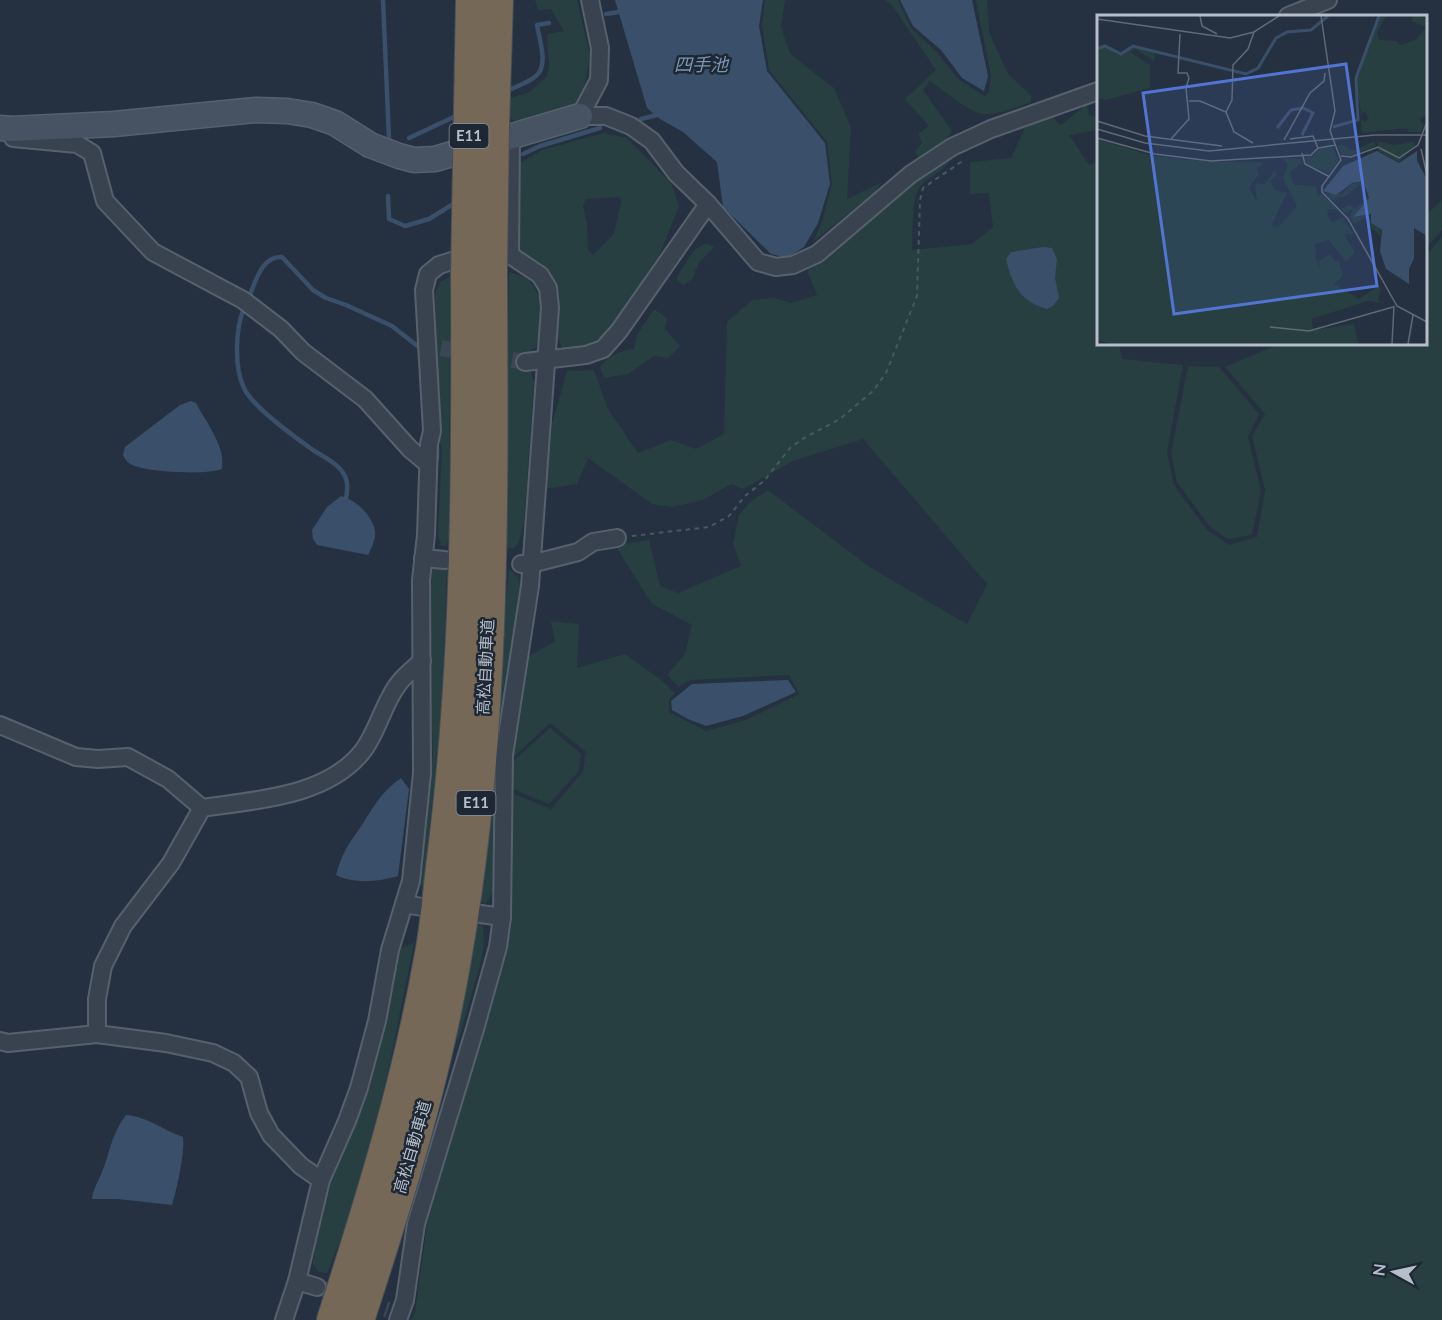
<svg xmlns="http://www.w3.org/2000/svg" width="1442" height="1320" viewBox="0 0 1442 1320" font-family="Lato,'Noto Sans JP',sans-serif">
  <rect width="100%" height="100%" fill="#253140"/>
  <!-- green -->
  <g fill="#273f41" fill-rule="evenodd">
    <path d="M535 0H577L590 55 583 93 570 110 516 123 505 114V99L528 93 547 77 549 64 547 34 564 31 551 9 538 10Z"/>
    <path d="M765 0H785L781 27 790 54 834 88 851 128 847 199 882 182 874 193 813 242 822 222 832 184 827 142 769 70 762 25Z"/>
    <path d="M885 0H898L911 28 937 52 957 78 984 96 989 93 991 75 976 0H987L989 32 1008 74 1031 95V102C1017 107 995 117 979 113 966 110 942 89 930 81L923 90 952 131 946 139 920 159 915 152 922 143 918 134 929 126 905 99 936 70 892 5Z"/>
    <path d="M1087 104 1089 115 1098 117V130L1069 135 1089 165 1098 161V344H1119L1122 359 1183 365 1167 452 1174 485 1207 530 1229 545 1257 537 1265 490 1252 436 1265 414 1225 367 1279 344H1426V255L1442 237V1320H411L415 1313 427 1224 506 955 514 794 551 809 583 771 586 752 550 723 513 758 528 657 555 641 551 621 579 624 577 668 625 654 660 679 675 693 669 700V712L706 731 746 720 799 694 789 675 690 680 679 687 667 675 685 654 692 625 652 604 615 545 649 540 660 586 678 593 741 566 733 543 739 515 750 502 768 490 871 568 967 624 987 584 863 439 793 461 743 489 731 484 703 500 672 507 652 504 588 458 577 484 545 489 548 438 567 371 594 370 608 409 638 453 671 440 696 449 724 434 727 322 752 300 775 298 791 303 817 295 807 271 825 259 901 191 952 157C946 170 931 175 921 185 911 196 913 235 912 250L972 244 993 227 989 193 970 194V162L1011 158 1027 123 1052 117 1061 125Z"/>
    <path d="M604 133 627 138 671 183 679 206 660 254 610 331 586 348 564 351 556 333 560 311 555 283 541 263 515 249 517 165 542 150ZM619 197 621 202 614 234 593 255 588 250 587 223 583 206 586 199Z"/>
    <path d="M1442 200V230L1426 248V215Z"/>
    <path d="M706 243 714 247 699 262 692 279 683 285 676 279 693 251Z"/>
    <path d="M509 272C514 274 522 275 527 279 546 295 540 325 537 347L525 354 524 369 531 372 534 383 524 523 519 542 514 548H506Z"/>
    <path d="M450 277 449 536 447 546H441L438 534 442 447 437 438 435 293 440 282Z"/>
    <path d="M654 309 667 318 665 329 680 346 668 358 654 356 628 374 604 378 600 367C609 356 620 350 634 349L637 335Z"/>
    <path d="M1188 366 1219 367 1259 414 1248 437 1261 491 1252 535 1228 539 1210 527 1177 482 1171 453Z"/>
    <path d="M441 566 447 568 442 708 423 888 418 879 433 754 428 630 432 569Z"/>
    <path d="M509 569 518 577 522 593 505 692 497 763 493 892 486 903 478 901Z"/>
    <path d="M550 728 581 754 579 771 549 804 513 789 512 762Z"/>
    <path d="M477 920 483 925 484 945 480 965 458 1041 456 1033Z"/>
    <path d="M414 943 387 1077 351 1214 327 1273 319 1272 313 1265V1260L324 1205 340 1154 370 1088 393 976 401 948Z"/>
  </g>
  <!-- water -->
  <g fill="#3a4f69">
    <path d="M615 0H763L759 26 767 71 825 143 830 184 818 223 804 247 787 258 771 254 723 207 717 162 683 132 660 119 647 108Z"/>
    <path d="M900 0H972L988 76 984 91 962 78 941 50 913 26Z"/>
    <path d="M1043 247 1052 248 1057 259 1055 278 1059 298 1053 306 1047 309C1020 302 1012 284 1006 259L1011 252Z"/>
    <path d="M191 401 196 403C206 422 226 447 222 469 208 475 142 473 129 463 127 462 124 457 123 455L125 447 180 405Z"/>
    <path d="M341 496C356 500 372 515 375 531 376 539 372 547 368 555L317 545 313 539 312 530 327 507Z"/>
    <path d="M788 680 796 692 743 716 706 726 688 719 672 710 671 701 692 684Z"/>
    <path d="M401 778 409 789 398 876C379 882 353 884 336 875 343 851 348 845 362 825 374 806 382 791 401 778Z"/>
    <path d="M126 1115C146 1116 163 1130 183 1137 185 1152 177 1189 172 1205L118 1199H92C93 1189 98 1182 102 1172 111 1150 111 1135 126 1115Z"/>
  </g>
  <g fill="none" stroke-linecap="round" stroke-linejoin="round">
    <!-- stream -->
    <g stroke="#3a4f69" stroke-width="4.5">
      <path d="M383 0 389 139"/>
      <path d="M606 14 625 11"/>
      <path d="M506 91C515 87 528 83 536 76 549 66 539 38 537 25L549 23"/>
      <path d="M641 119 661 114"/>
      <path d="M409 138 458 115"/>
      <path d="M523 154 540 146 600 128"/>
      <path d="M388 196 389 219 405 226 429 219 458 201"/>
      <path d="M248 299C256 282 261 256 282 257L313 290 326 298 346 305 392 326 420 348V353"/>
      <path d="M245 306C235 327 234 368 244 388 252 406 296 438 313 450 324 457 339 464 345 476 349 484 347 495 345 503"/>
      <path d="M437 458V447"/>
    </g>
    <!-- street-tunnel -->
    <g stroke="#3b4655" stroke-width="16" stroke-dasharray="16 8" stroke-linecap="butt">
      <path d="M441 348 525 362"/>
      <path d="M317 1287 388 1310"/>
    </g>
    <defs>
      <g id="street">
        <path d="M590 0 600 48 599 80 580 116H606L631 126 652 141 676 173 708 204 758 262 776 267 793 265 817 254 911 174 952 147 991 129 1098 91"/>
        <path d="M1288 16 1328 0"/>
        <path d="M13 138 77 144 92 153 105 201 153 252 243 300 281 329 303 352 365 399 410 449 428 464"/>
        <path d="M510 255 511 136"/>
        <path d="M525 362 586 355 603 349 619 331 708 204"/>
        <path d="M423 558 445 560"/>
        <path d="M521 564H531L578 552 593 542 617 538"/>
        <path d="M0 725 76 757 98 759 128 757 168 779 202 808C255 800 326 797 362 752 378 732 383 703 399 683 405 675 414 668 422 661"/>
        <path d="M404 904 422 907"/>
        <path d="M481 914 502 917"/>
        <path d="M97 1034V999L103 966 123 926 171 863 202 808"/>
        <path d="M0 1041 8 1043 97 1034 166 1043 213 1053 234 1063 249 1077 259 1113 271 1135 301 1166 321 1180"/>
        <path d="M297 1281 317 1287"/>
        <path d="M284 1320 297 1281 321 1180 347 1121 359 1088 377 1021 390 950 411 881 422 773 421 580 426 535 429 444 432 431 424 290 428 274 439 265 455 260 510 255 540 275 548 288 550 308 530 586 504 755 502 917 498 947 475 1029 416 1224 405 1300 398 1320"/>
      </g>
      <path id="secondary" d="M0 128 12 129 114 124 256 110 287 111 312 115 335 123 370 145 399 156 414 160 435 159 580 116"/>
      <g id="highway">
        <path d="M333 1320C372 1200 409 1079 431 954 437 923 439 890 443 859 468 664 468 468 467 272"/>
        <path d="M358 1320C397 1201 434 1082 455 959 495 733 492 501 491 272"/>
      </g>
    </defs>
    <!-- street casing -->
    <use href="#street" stroke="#57616d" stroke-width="20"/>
    <!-- secondary casing -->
    <use href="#secondary" stroke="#57616d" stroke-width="27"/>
    <!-- highway casing -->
    <use href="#highway" stroke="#444e5a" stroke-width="34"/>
    <!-- path -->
    <path stroke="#455b5e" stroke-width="2" stroke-dasharray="4.5 4.5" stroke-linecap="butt" d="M632 536 709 527 729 516 745 496 764 481 790 448 804 438 840 419 873 391 886 373 917 296 920 200 923 188 961 162 962 160"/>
    <!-- street -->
    <use href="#street" stroke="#394350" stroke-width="16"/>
    <!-- secondary -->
    <use href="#secondary" stroke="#475263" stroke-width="24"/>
    <!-- highway -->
    <use href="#highway" stroke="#766856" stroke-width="32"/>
    <defs>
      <g id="highway-bridge">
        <path d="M467 272 472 0"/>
        <path d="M491 272 493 126 497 0"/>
      </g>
    </defs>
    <!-- highway-bridge casing -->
    <use href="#highway-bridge" stroke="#444e5a" stroke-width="34" stroke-linecap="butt"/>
    <!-- highway-bridge -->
    <use href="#highway-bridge" stroke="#766856" stroke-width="32"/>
  </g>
  <g text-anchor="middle" stroke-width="5" stroke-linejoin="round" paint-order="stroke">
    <!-- shield labels -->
    <g fill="#1e2835" stroke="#88919d" stroke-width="1.5">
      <rect x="449.5" y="124" width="39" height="24" rx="4.5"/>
      <rect x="456.5" y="791" width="39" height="24" rx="4.5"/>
    </g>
    <g font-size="15" font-weight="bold" fill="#b5beca">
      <text x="469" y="141">E11</text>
      <text x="476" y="808">E11</text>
    </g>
    <!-- street labels -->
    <g font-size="16" fill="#b5beca" stroke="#1e2835">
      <text transform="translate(485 667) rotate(-87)" y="6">高松自動車道</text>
      <text transform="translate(412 1147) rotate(-74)" y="6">高松自動車道</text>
    </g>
    <!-- water labels -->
    <g font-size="18" font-style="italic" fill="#7c95b2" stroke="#1e2835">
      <text x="701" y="71">四手池</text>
    </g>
  </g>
  <!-- overview -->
  <g transform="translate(1097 15)">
    <rect width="330" height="330" fill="#253140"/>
    <path d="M283 1H289L280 17 282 25 300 26 303 30 319 25 329 12 314 6 316 1H330V99L322 105 327 110 324 117H312L310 113 265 118 264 104 268 107 272 103 268 97 264 98 259 66ZM36 31 58 38 57 46 38 34 33 37 53 50V73L9 85 0 83V34L7 32 25 39ZM0 124 56 141 113 147H165V151L159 152 162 159 152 173 160 187 158 168 168 169 178 155 180 160 173 166 178 175 190 178 174 211 180 213 200 191 186 163 191 150 186 143 204 144 205 148 193 157 195 166 198 170 219 171 221 181 225 179 240 194 230 195 232 204 236 207 245 202 256 218 247 220 258 237 249 247 232 225 218 229 219 245 223 252 222 246 233 239 239 247 242 246 246 261 237 269 262 284 281 271 284 274 281 285 287 288 271 286 214 304 217 315 257 309 261 329H14L0 325ZM277 126 279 131 253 141 244 139 241 131 245 129 257 136ZM280 126 297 130 317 127 318 131 302 147 282 136ZM235 132 242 145 232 158 211 150 207 143 217 140 222 134ZM266 167 272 174V183L256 202 273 200 274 209 283 213 284 221 271 210 272 201 257 209 253 202 256 194 249 198 244 194 253 190 258 194 267 186 271 180 268 171 262 170 248 182 237 183 240 188 229 179H245L255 169Z" fill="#273f41"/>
    <path d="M280 136 302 148 320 136V146L330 164V221L317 213V243L312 254V269L289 254 283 236 285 215 274 208V199L256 202 272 183 266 166 255 168 239 180 226 176 246 151Z" fill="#3a4f69"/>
    <path fill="none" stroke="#3a4f69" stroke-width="3" d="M0 34 8 31 24 39 36 31 149 59 161 53 179 23 190 17 214 15 231 1M236 112 261 105 259 63 282 1M180 113 194 95 206 93 216 98 205 120"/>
    <path fill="none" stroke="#5f6977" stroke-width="1.5" d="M103 1 105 11 120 19M224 1 238 96 233 116 244 145 225 171V177L251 204 300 291 330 307M0 4 133 23 157 17 182 1M92 86H103L129 97M0 106 48 121 125 131M0 114 48 128 112 136 278 120H330M0 123 58 139 114 146 214 140 221 133 216 121 193 124M74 124 92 104 89 73 92 63 90 58H81L83 19M187 125 213 78 227 66 228 58M156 128 137 117 129 97 135 85 136 50 151 34 157 17M221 133 239 130M324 134 330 160M205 138 208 149 233 162M244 141 254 142 281 132 302 143 321 130 330 107M173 312 212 316 296 292M295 329 297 291M311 329 316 300"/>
    <path fill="#5275d3" fill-opacity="0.15" stroke="#5275d3" stroke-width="3" d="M249 49 280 271 77 299 46 78Z"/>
    <rect width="330" height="330" fill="none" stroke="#b5beca" stroke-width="3"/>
  </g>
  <!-- north arrow -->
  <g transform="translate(1394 1272) rotate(278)" stroke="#1e2835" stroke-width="4.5" paint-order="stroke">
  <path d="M0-4.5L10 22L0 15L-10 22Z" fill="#b5beca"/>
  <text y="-9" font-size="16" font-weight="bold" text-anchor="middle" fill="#b5beca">N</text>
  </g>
</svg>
